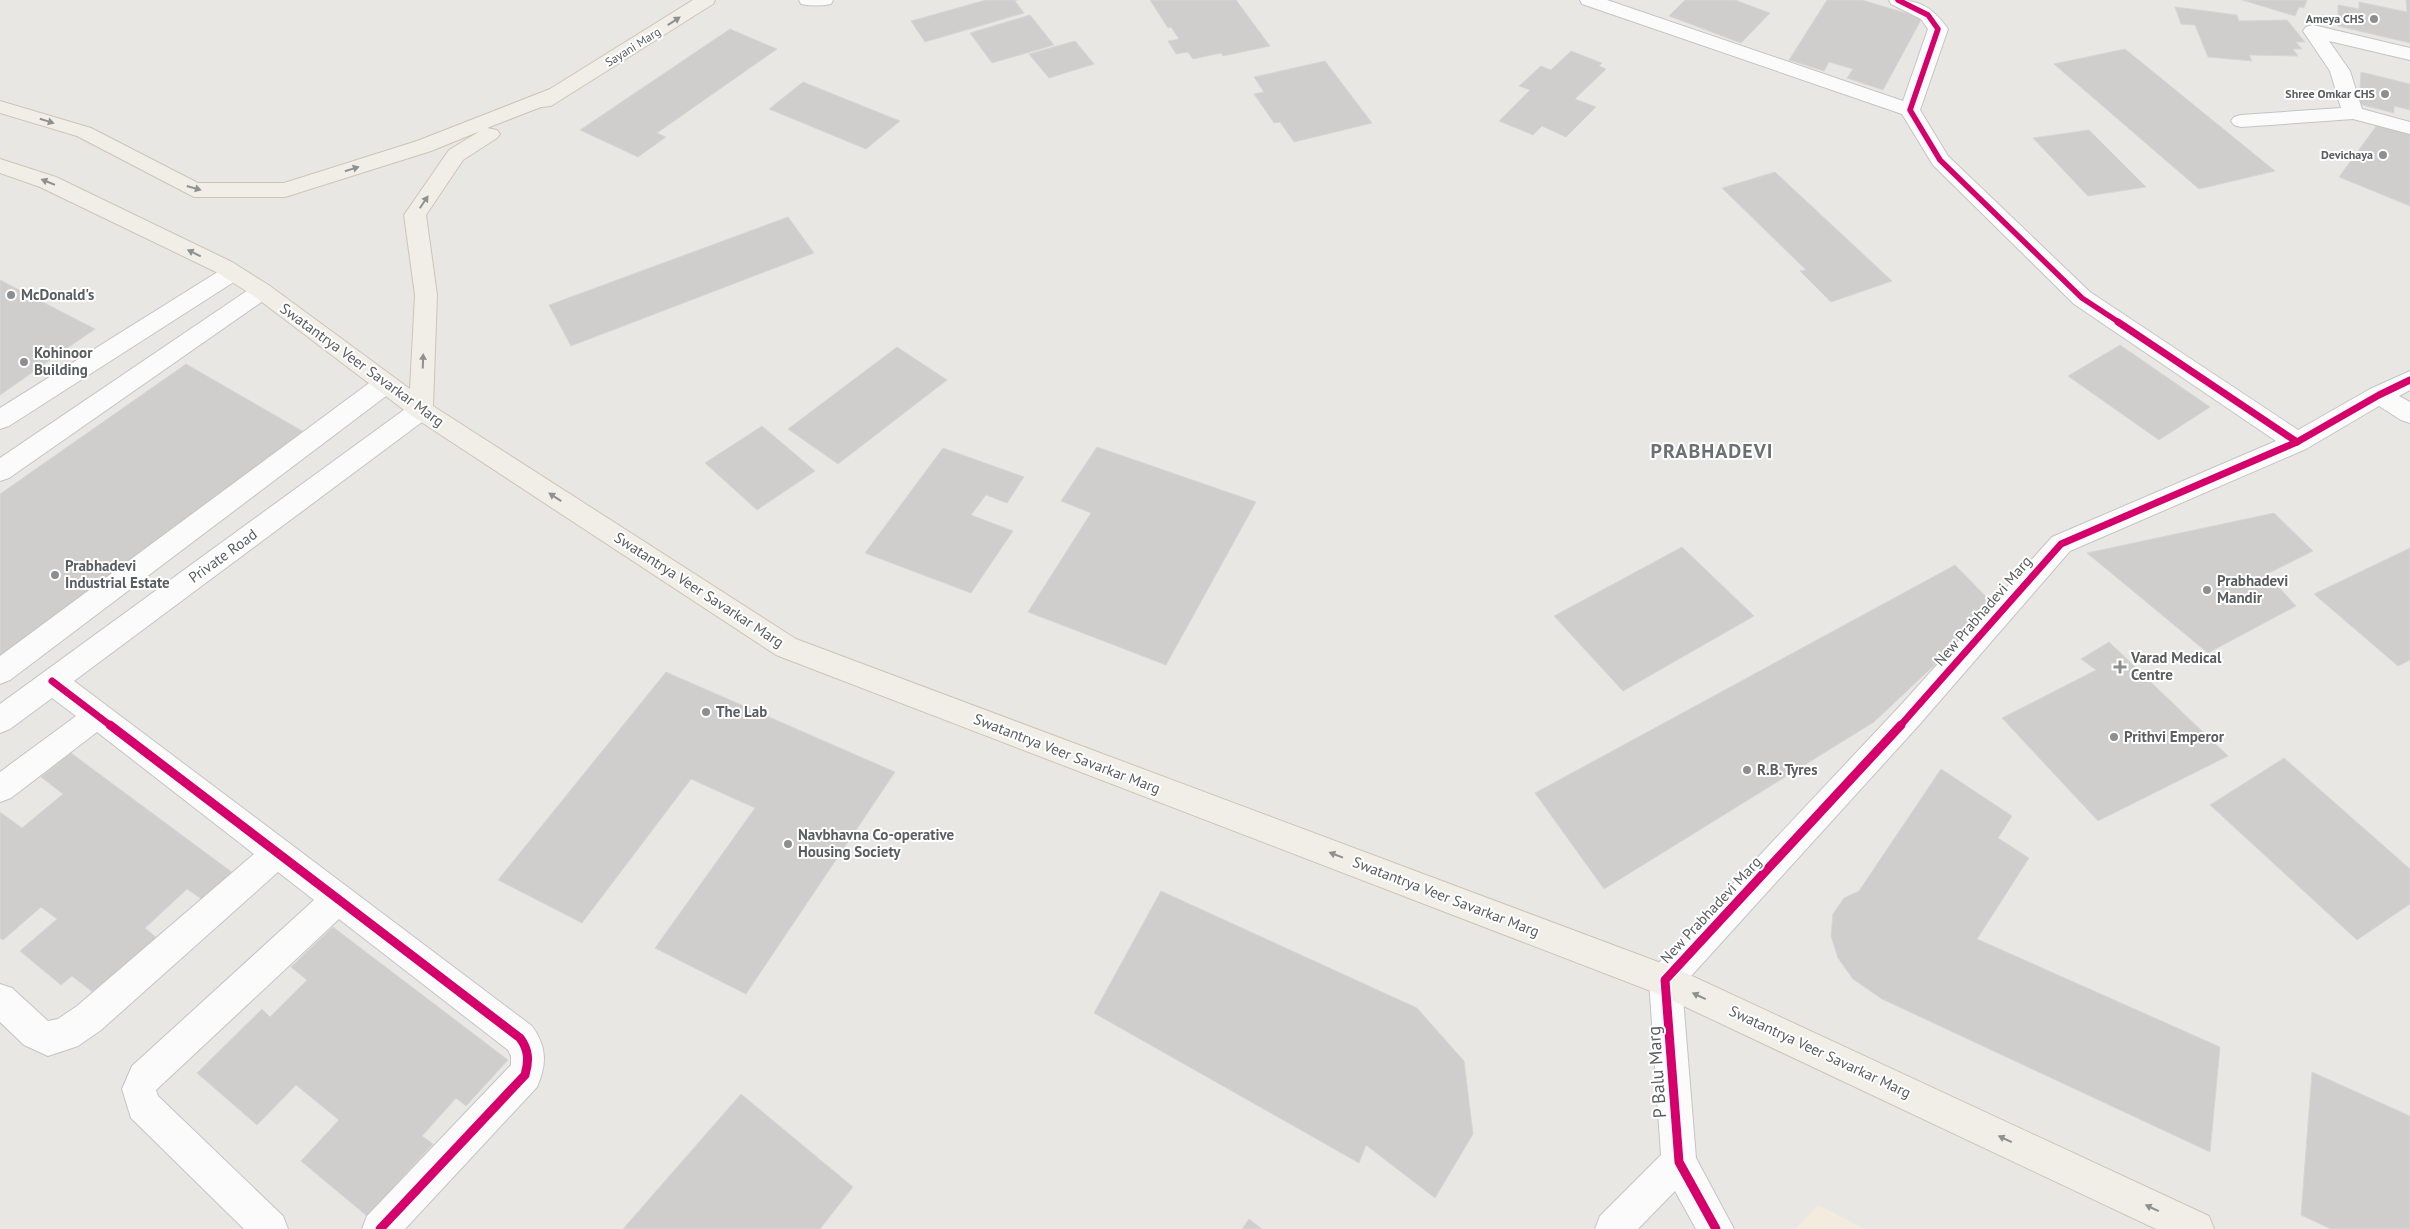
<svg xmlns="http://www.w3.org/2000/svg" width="2410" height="1229" viewBox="0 0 2410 1229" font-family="'PT Sans',sans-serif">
  <rect width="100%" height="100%" fill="#e9e7e4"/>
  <!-- commercial -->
  <path fill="#f2ebde" d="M1818 1205 1865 1229H1795Z"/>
  <!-- building -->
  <g fill="#d0cecd" stroke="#d8d6d4">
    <path d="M986 0H1018L1015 1 1024 13 925 42 911 21Z"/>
    <path d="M1150 0H1236L1270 46 1223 56 1221 53 1193 59 1188 52 1176 54 1168 41 1179 39 1171 27 1168 28Z"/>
    <path d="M1685 0H1735L1770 13 1741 43 1669 16Z"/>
    <path d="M1827 0H1862L1922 18 1883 90 1847 78 1853 69 1829 62 1824 71 1789 60Z"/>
    <path d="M2242 0H2307L2304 8 2299 7 2295 16Z"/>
    <path d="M2406 0H2410V43L2338 26V5L2359 9V2L2407 12Z"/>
    <path d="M2175 7 2237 15 2239 21 2287 20 2305 42H2296L2302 49H2293L2298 56 2249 55 2252 61 2208 57 2195 25 2181 24Z"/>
    <path d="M1030 15 1054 45 992 63 970 33Z"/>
    <path d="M730 29 777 49 657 133 666 137 638 157 580 130Z"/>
    <path d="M1075 41 1094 64 1049 78 1029 54Z"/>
    <path d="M2125 49 2275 171 2199 189 2054 64Z"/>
    <path d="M1571 51 1602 63 1599 66 1606 69 1575 99 1596 107 1566 137 1542 126 1533 135 1499 121 1530 90 1519 86 1541 66 1551 70Z"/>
    <path d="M1325 61 1372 123 1294 142 1280 122 1274 123 1254 94 1264 92 1254 77Z"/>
    <path d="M2361 72 2410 84V110L2394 106V113L2359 104Z"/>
    <path d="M803 82 900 121 866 149 769 109Z"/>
    <path d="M2380 121 2410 133V206L2339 177Z"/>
    <path d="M2089 130 2146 187 2088 196 2033 138Z"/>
    <path d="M1775 172 1892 281 1831 302 1800 271 1806 270 1722 188Z"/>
    <path d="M788 217 814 253 571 346 549 305Z"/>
    <path d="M0 280 95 329 0 395Z"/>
    <path d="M2120 345 2210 407 2159 440 2068 376Z"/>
    <path d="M897 347 947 380 838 464 788 429Z"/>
    <path d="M186 364 304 432 0 656V494Z"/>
    <path d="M762 426 815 471 757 510 705 463Z"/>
    <path d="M1097 447 1256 502 1166 665 1028 612 1091 513 1061 501Z"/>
    <path d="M943 448 1024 477 1007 503 986 495 971 515 1013 531 971 593 865 553Z"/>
    <path d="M2274 513 2313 551 2267 574 2296 606 2208 653 2087 553Z"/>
    <path d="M1682 547 1754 616 1623 691 1554 616Z"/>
    <path d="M2410 548V660L2398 666 2314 594Z"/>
    <path d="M1955 565 1996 607 1874 722 1604 889 1535 793Z"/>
    <path d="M2109 642 2228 756 2098 821 2002 718 2096 670 2081 659Z"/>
    <path d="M666 672 895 772 746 994 655 948 755 808 691 779 582 923 498 880Z"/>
    <path d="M71 753 233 873 203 900 187 889 145 928 160 941 99 997 72 976 61 985 20 951 57 919 41 907 3 940 0 938V812L22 828 63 794 41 777Z"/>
    <path d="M2284 758 2410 869V904L2357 940 2210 805Z"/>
    <path d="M1941 769 2012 816 1998 838 2029 858 1977 939 2220 1047 2210 1152 1882 999 1853 979 1838 958 1831 936 1833 914 1844 898 1859 891Z"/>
    <path d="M1161 891 1417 1008 1464 1061 1473 1134 1435 1198 1366 1145 1359 1163 1094 1013Z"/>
    <path d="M333 927 508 1060 466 1106 456 1098 422 1136 433 1144 367 1216 301 1161 339 1120 296 1085 257 1125 197 1073 262 1009 270 1017 307 980 291 967Z"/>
    <path d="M2312 1072 2410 1116V1229H2331L2301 1215Z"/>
    <path d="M741 1094 853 1187 820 1229H623Z"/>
    <path d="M1249 1219 1262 1229H1242Z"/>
  </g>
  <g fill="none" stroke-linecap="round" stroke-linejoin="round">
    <defs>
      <g id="minor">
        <path d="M799 0H833L831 4C821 6 811 6 801 4Z"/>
        <path d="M1580 0H1607L1903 101 1928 29 1921 19 1891 4 1889 0C1918 0 1930 4 1948 29L1920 110 1948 156 2090 292 2298 430 2370 389 2410 371V390L2399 396 2410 402V423L2401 420 2379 406 2306 449 2070 551 1919 725 1682 986 1696 1158 1734 1229H1696L1675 1191 1638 1229H1595L1600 1216 1661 1155 1649 980 1653 969 1899 707 2052 537 2276 441 2074 304 1933 165 1902 114 1582 4Z"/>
        <path d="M2313 25 2410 48V60L2329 41 2350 71 2362 109 2410 122V134L2353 119 2241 127 2234 125 2231 121 2234 117 2241 115 2341 108 2330 71 2303 31 2306 27Z"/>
        <path d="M232 265 240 268 243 273 240 278 9 426 0 429V408L224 268Z"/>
        <path d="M262 283 270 286 273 291 270 296 9 478 0 481V458L254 286Z"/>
        <path d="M385 375 394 378 397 384 394 390 10 680 0 684V656L376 378Z"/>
        <path d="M421 401 430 404 433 410 430 416 74 681 532 1026C547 1047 547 1064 537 1087L405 1229H362L367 1216 511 1065V1056L508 1050 339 919 156 1090 158 1096 283 1216 288 1229H244L131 1118 122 1089 132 1066 314 900 278 872 101 1030 78 1046 48 1056 24 1045 0 1022V984L12 988 48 1021 58 1019 77 1006 254 854 97 732 11 798 0 802V772L76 716 52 698 10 729 0 733V704L412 404Z"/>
      </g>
      <path id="major" d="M693 0H715L713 4 551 106 541 107 487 128 497 130 500 134 497 138 463 160 426 215 437 295 433 406 796 639 1677 969 2209 1216 2214 1229H2156L1656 993 776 655 412 416 254 296 216 272 40 187 0 173V159L56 177 232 262 270 286 410 389 415 295 404 215 449 150 480 131 431 151 285 197H194L77 136 0 113V101L91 128 198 183H284L417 141 550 89Z"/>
    </defs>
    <!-- minor casing -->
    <use href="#minor" stroke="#c3c4c4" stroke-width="2"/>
    <!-- major casing -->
    <use href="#major" stroke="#cec4b5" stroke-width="2"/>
    <!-- minor -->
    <use href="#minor" fill="#fcfbfb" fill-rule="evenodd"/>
    <!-- major -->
    <use href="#major" fill="#f1eee7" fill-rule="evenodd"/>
    <defs>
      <path id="cycleway-far2" d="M1898 0 1928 15 1938 29 1910 110 1940 160 2082 298 2120 323"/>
      <g id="cycleway-far1">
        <path d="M2118 322 2297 442"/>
        <path d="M52 681 111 726"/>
        <path d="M1900 726 2061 544 2297 442 2379 395 2410 380"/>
      </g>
      <g id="cycleway">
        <path d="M110 725 520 1038C529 1050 529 1061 525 1075L380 1229"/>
        <path d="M1716 1229 1679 1162 1665 980 1901 725"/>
      </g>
    </defs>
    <!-- cycleway-far2 casing -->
    <use href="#cycleway-far2" stroke="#fff" stroke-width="8"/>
    <!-- cycleway-far1 casing -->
    <use href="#cycleway-far1" stroke="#fff" stroke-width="10"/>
    <!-- cycleway casing -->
    <use href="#cycleway" stroke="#fff" stroke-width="12"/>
    <!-- cycleway-far2 -->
    <use href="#cycleway-far2" stroke="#d6006c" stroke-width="5.5"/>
    <!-- cycleway-far1 -->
    <use href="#cycleway-far1" stroke="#d6006c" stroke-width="7"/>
    <!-- cycleway -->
    <use href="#cycleway" stroke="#d6006c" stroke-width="9"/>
  </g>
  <!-- one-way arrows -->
  <defs><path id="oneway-solid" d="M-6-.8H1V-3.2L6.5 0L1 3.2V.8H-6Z" transform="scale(1.25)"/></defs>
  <g fill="#8f9090">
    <use href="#oneway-solid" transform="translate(674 21) rotate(-33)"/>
    <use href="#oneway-solid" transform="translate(47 121) rotate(17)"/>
    <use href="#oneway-solid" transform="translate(352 169) rotate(-18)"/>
    <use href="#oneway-solid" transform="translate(48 182) rotate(-158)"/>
    <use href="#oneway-solid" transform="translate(194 188) rotate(16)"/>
    <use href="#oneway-solid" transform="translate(424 202) rotate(-56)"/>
    <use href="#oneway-solid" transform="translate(194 253) rotate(-154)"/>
    <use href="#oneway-solid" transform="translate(423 361) rotate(-88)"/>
    <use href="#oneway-solid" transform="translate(555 497) rotate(-147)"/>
    <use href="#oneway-solid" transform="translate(1336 855) rotate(-159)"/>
    <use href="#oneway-solid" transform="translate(1699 996) rotate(-155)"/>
    <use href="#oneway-solid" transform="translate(2005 1139) rotate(-155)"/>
    <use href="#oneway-solid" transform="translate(2152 1208) rotate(-155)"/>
  </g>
  <!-- markers -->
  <g fill="#8c8e8f" stroke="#fff" stroke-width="2">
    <circle cx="2374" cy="19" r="5"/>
    <circle cx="2385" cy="94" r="5"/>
    <circle cx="2383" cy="155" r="5"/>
    <circle cx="11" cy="295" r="5"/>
    <circle cx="24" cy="362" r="5"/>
    <circle cx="55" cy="575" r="5"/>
    <circle cx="2207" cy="590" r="5"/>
    <path d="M2117.5 659.5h5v5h5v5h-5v5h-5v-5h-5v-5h5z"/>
    <circle cx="706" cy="712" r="5"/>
    <circle cx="2114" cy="737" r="5"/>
    <circle cx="1747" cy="770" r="5"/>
    <circle cx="788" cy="844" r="5"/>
  </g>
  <g text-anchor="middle" stroke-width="4" stroke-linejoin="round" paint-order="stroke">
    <!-- far-poi labels -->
    <g font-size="12" font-weight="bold" fill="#5a5e61" stroke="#fff" text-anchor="end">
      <text x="2364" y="23">Ameya CHS</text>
      <text x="2375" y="98">Shree Omkar CHS</text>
      <text x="2373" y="159">Devichaya</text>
    </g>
    <!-- far-street labels -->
    <g font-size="12" fill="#5a5e61" stroke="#fff">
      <text transform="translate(633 47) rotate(-32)" y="4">Sayani Marg</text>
    </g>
    <!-- poi labels -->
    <g font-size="15" font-weight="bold" fill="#5a5e61" stroke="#fff" text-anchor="start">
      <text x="21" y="300">McDonald's</text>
      <text x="34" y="358">Kohinoor<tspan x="34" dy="17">Building</tspan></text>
      <text x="65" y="571">Prabhadevi<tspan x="65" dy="17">Industrial Estate</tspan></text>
      <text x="2217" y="586">Prabhadevi<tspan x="2217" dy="17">Mandir</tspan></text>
      <text x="2131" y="663">Varad Medical<tspan x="2131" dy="17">Centre</tspan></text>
      <text x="716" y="717">The Lab</text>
      <text x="2124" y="742">Prithvi Emperor</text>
      <text x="1757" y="775">R.B. Tyres</text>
      <text x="798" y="840">Navbhavna Co-operative<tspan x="798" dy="17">Housing Society</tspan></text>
    </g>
    <!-- street labels -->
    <g font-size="15" fill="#5a5e61" stroke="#fff">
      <text transform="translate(362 365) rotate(36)" y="5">Swatantrya Veer Savarkar Marg</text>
      <text transform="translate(223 556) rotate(-36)" y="5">Private Road</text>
      <text transform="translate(699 590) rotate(33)" y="5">Swatantrya Veer Savarkar Marg</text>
      <text transform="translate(1983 611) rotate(-49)" y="5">New Prabhadevi Marg</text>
      <text transform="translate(1067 754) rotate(21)" y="5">Swatantrya Veer Savarkar Marg</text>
      <text transform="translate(1446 897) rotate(21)" y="5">Swatantrya Veer Savarkar Marg</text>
      <text transform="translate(1711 910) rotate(-47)" y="5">New Prabhadevi Marg</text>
      <text transform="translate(1820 1052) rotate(25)" y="5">Swatantrya Veer Savarkar Marg</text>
    </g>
    <!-- near-street labels -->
    <g font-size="18" fill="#5a5e61" stroke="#fff">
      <text transform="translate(1657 1072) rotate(-94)" y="6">P Balu Marg</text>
    </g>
    <!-- district labels -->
    <g font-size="20" font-weight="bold" letter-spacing="1" fill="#6b7073" stroke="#fff">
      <text x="1712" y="458">PRABHADEVI</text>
    </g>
  </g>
</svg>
